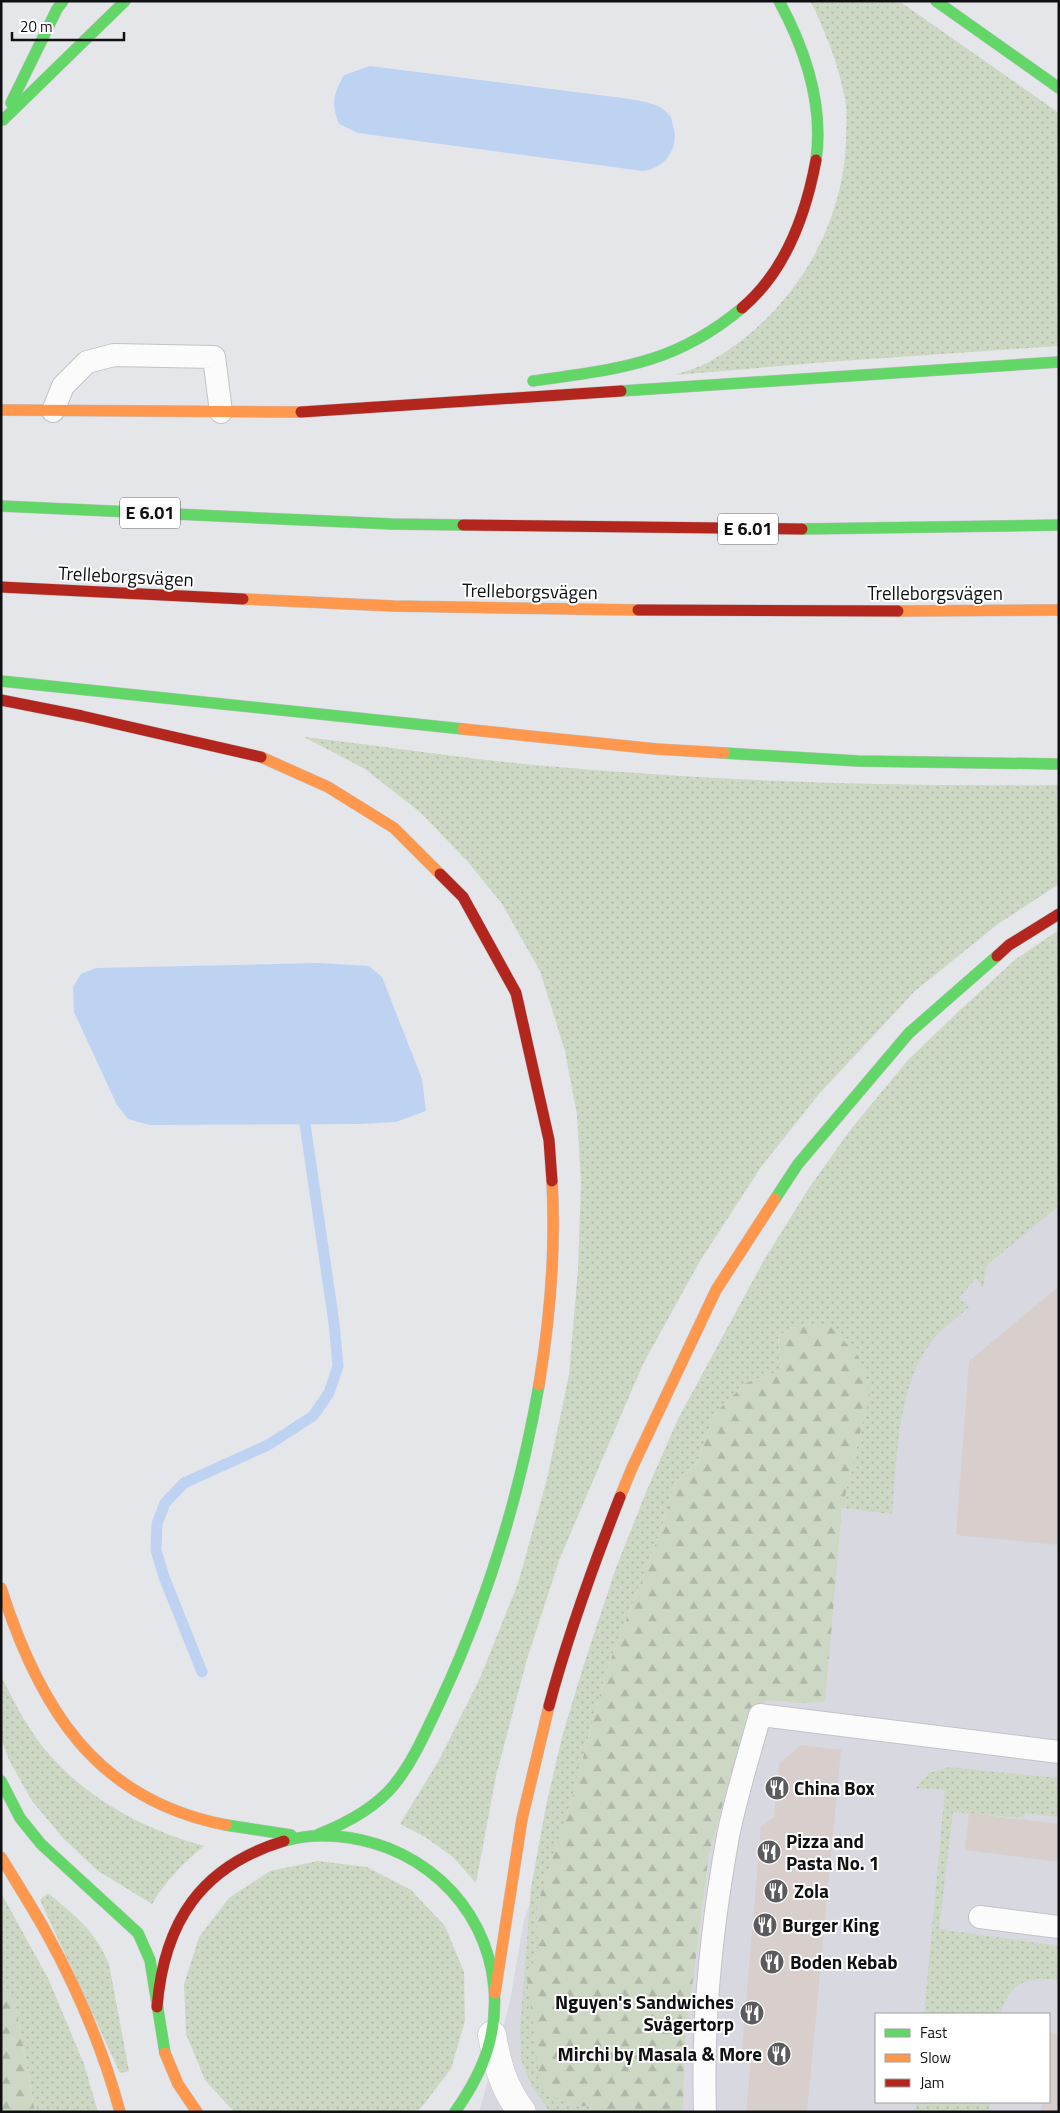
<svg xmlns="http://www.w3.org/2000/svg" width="1060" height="2113" viewBox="0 0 1060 2113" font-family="'Titillium Web',sans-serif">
  <defs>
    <pattern id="grass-dots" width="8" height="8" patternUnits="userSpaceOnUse" patternTransform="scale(1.25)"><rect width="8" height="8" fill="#cdd8c4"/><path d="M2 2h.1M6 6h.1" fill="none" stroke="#afb8a8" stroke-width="1.8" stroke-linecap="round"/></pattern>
    <pattern id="forest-firs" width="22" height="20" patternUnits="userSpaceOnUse" patternTransform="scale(1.25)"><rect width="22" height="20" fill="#cdd8c4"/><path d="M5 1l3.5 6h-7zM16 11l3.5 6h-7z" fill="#afb8a8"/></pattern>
  </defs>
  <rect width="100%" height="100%" fill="#e5e6ea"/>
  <!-- built -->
  <path fill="#d8d8e1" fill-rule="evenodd" d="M1059 1000V2112H479L509 2006 524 1920 675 1507ZM876 2014H1049V2102H876Z"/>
  <!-- grass -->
  <g fill="url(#grass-dots)">
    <path d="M810 1H899L1059 113V346L827 362 675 375C685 371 697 368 707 363 788 319 844 231 846 139 846 128 847 115 846 105 842 82 836 60 827 39 822 26 817 13 810 1Z"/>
    <path d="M304 737C384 746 465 759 546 766 716 781 888 787 1059 785V884L998 924 915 991 819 1094 761 1167 700 1261 643 1364 560 1558 527 1659 496 1776 476 1883 453 1857 425 1837 400 1824 439 1760 480 1678 518 1583 547 1479 569 1375 578 1269 581 1184 577 1115 565 1051 540 971 502 904 468 862 421 813 365 769Z"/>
    <path d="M1059 930V1206L987 1265 983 1288 976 1278 959 1298 969 1307C958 1317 947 1325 937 1335 896 1381 898 1456 892 1514L842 1508 870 1393 792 1327 778 1337 782 1370 746 1383 714 1414 697 1463 676 1481 661 1530 607 1669 572 1798 537 1905 538 1950 527 1980 537 2049 539 2087 572 2106H590L594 2112H550L531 2085 521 2059 520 2028 531 1888 546 1806 562 1737 584 1664 616 1568 646 1492 678 1419 764 1260 809 1188 851 1129 908 1060 959 1011 1016 959Z"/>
    <path d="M1 1676C15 1703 29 1732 49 1754 90 1801 144 1829 204 1846 182 1864 167 1879 152 1904L98 1871 63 1838 32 1801 9 1760 1 1739Z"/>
    <path d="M949 1767 1059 1778V1817L1025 1813 1024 1818 953 1812 939 1929 1059 1946V1980C1026 1977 1011 1981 1000 2014H924L945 1790 916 1788 929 1773Z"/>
    <path d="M318 1861 367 1867 411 1890 445 1926 464 1972 465 2021 451 2069 421 2108 415 2112H234L205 2080 186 2034 184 1984 199 1937 229 1898 270 1871Z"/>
    <path d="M1 1893 48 1978 84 2064 98 2112H35L16 2008 1 1980Z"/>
    <path d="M48 1893C76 1917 94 1929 109 1964L129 2071 120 2073 40 1900Z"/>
    <path d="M916 2102H990V2112H915Z"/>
  </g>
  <!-- forest -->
  <g fill="url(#forest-firs)">
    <path d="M830 1326 859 1357 870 1393 842 1508 825 1702 796 1703 769 1700 749 1710 709 1853 685 2043 683 2108 680 2112H594L590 2106H572L539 2087 537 2049 527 1980 538 1950 537 1905 572 1798 607 1669 661 1530 676 1481 697 1463 714 1414 746 1383 782 1370 778 1337 792 1327Z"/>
    <path d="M1 1980 16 2008 35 2112H1Z"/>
  </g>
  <!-- water -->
  <g fill="#bed3f1">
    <path d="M370 66 630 99C643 102 661 103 669 115 672 117 672 122 673 126 680 148 665 168 643 171L358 133 339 124C331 103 333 95 344 75Z"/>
    <path d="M319 963 369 966 382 977 422 1079 426 1111 396 1122 359 1124 150 1125 128 1119 117 1105 74 1012 73 987 81 974 96 968Z"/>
  </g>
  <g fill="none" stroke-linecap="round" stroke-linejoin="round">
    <!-- stream -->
    <path stroke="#bed3f1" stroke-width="11" d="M202 1672 164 1577 156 1550 157 1524 165 1503 184 1483 268 1445 313 1416 329 1393 338 1366 334 1323 305 1124"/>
  </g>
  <!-- building -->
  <g fill="#d8cfcc">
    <path d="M1059 1286V1545L956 1535 969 1361Z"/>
    <path d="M801 1745 841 1750 807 2112H746L751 2060 742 2049 761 1826 774 1817 779 1764Z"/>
    <path d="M969 1813 1059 1824V1862L965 1850Z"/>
    <path d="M1049 2033 1059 2034V2112H1041L1042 2102H1049Z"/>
  </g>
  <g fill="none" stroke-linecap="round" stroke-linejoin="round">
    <defs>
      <g id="lane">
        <path d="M53 411 63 386 87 362 114 355 214 357 221 412"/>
        <path d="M980 1917 1059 1927"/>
        <path d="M705 2112C702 2023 712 1924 728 1836 736 1796 749 1755 760 1715L1059 1752"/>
      </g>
      <path id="street" d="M492 2035C497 2063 503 2088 522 2112"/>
      <g id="fast">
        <path d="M779 1C805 49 824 104 816 160"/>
        <path d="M936 1 1059 88"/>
        <path d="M11 103 57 9 63 1"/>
        <path d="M3 120 125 1"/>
        <path d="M533 381C617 369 674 365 742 308"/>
        <path d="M621 391 1059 362"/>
        <path d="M1 506 392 524 463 525"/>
        <path d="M802 529 1059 525"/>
        <path d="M1 681 463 729"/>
        <path d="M724 753 858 761 1059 764"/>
        <path d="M775 1199 798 1164 909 1033 997 956"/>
        <path d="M1 1781 20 1818 41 1844 138 1933 150 1960 165 2053"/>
        <path d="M226 1825 291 1835"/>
        <path d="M319 1834C347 1823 375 1808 394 1785 414 1760 426 1731 440 1702 487 1602 520 1494 539 1385"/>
        <path d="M284 1841C318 1831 356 1836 388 1848 469 1880 512 1964 488 2048 481 2072 469 2092 455 2112"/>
      </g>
      <g id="slow">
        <path d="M1 410 301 412"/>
        <path d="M243 599 393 606 638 610"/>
        <path d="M898 611 1059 610"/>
        <path d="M463 729 656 749 724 753"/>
        <path d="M261 757 328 787 394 828 440 874"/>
        <path d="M539 1385C550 1318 556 1249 552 1181"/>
        <path d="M620 1497 632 1468 716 1290 775 1199"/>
        <path d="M1 1588C39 1707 95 1800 226 1825"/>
        <path d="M1 1857C16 1882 32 1907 46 1932 78 1990 103 2049 120 2112"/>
        <path d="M495 1993 522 1819 549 1706"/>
        <path d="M165 2053 178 2084 197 2112"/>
      </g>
      <g id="jam">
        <path d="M742 308C786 271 806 214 816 160"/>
        <path d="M301 412 621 391"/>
        <path d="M463 525 802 529"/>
        <path d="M1 587 243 599"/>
        <path d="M638 610 898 611"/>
        <path d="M1 700 82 716 261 757"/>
        <path d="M440 874 463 897 516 993 549 1140 552 1181"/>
        <path d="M997 956 1009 945 1059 914"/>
        <path d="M549 1706C568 1634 593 1566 620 1497"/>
        <path d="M157 2007C164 1922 201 1866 284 1841"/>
      </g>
    </defs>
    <!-- lane casing -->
    <use href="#lane" stroke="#c2c3c6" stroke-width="24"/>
    <!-- street casing -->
    <use href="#street" stroke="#c2c3c6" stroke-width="29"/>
    <!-- fast casing -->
    <use href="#fast" stroke="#c2c3c6" stroke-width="12"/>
    <!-- slow casing -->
    <use href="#slow" stroke="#c2c3c6" stroke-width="12"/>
    <!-- jam casing -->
    <use href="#jam" stroke="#c2c3c6" stroke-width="12"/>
    <!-- lane -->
    <use href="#lane" stroke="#fbfbfc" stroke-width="22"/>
    <!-- street -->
    <use href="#street" stroke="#fbfbfc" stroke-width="28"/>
    <!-- fast -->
    <use href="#fast" stroke="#63d668" stroke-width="11"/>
    <!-- slow -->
    <use href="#slow" stroke="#ff974d" stroke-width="11"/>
    <!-- jam -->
    <use href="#jam" stroke="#b3261e" stroke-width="11"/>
  </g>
  <!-- icons -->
  <defs>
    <symbol id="restaurant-disc" viewBox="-11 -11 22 22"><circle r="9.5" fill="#5b5b5e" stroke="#fff"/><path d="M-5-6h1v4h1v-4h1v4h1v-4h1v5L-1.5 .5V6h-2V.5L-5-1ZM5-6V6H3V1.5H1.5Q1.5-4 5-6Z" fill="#fff"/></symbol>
  </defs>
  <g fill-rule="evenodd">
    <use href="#restaurant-disc" x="763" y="1774" width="28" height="28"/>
    <use href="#restaurant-disc" x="755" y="1838" width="28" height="28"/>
    <use href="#restaurant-disc" x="762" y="1877" width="28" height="28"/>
    <use href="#restaurant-disc" x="751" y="1911" width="28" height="28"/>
    <use href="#restaurant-disc" x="758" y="1948" width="28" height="28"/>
    <use href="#restaurant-disc" x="738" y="1999" width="28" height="28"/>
    <use href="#restaurant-disc" x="765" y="2040" width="28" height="28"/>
  </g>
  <g text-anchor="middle" stroke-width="4" stroke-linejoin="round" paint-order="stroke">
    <!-- shield labels -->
    <g fill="#fff" stroke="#58585a" stroke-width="1">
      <rect x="120" y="497.5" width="60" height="31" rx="4"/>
      <rect x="718" y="513.5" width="60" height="31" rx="4"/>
    </g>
    <g font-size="18" font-weight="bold" fill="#101013">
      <text x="150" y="519">E 6.01</text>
      <text x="748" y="535">E 6.01</text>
    </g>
    <!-- street labels -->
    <g font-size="19" fill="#101013" stroke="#fff">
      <text transform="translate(126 576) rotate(3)" y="7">Trelleborgsvägen</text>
      <text transform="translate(530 591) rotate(1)" y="7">Trelleborgsvägen</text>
      <text x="935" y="600">Trelleborgsvägen</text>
    </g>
    <!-- poi labels -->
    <g font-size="19" font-weight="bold" fill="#101013" stroke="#fff" text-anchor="start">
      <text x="794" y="1795">China Box</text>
      <text x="786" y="1848">Pizza and<tspan x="786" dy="22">Pasta No. 1</tspan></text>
      <text x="794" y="1898">Zola</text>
      <text x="782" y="1932">Burger King</text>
      <text x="790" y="1969">Boden Kebab</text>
      <text x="734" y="2009" text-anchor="end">Nguyen's Sandwiches<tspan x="734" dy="22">Svågertorp</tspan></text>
      <text x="762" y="2061" text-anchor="end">Mirchi by Masala &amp; More</text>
    </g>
  </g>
  <!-- border -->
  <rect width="1060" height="2113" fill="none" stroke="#101013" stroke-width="5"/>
  <!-- legend -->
  <rect x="875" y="2013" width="175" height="90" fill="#ffffff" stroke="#9f9fa1"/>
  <rect x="885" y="2029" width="25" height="8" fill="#63d668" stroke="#9f9fa1"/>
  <text x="920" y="2038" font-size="15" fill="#101013">Fast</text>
  <rect x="885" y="2054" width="25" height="8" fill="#ff974d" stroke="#9f9fa1"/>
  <text x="920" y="2063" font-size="15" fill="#101013">Slow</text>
  <rect x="885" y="2079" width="25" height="8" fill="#b3261e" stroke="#9f9fa1"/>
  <text x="920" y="2088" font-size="15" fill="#101013">Jam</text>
  <!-- scale -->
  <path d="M12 32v8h112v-8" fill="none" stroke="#101013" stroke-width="2.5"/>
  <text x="20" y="32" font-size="15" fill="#101013" stroke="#ffffff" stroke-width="4" paint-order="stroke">20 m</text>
</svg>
